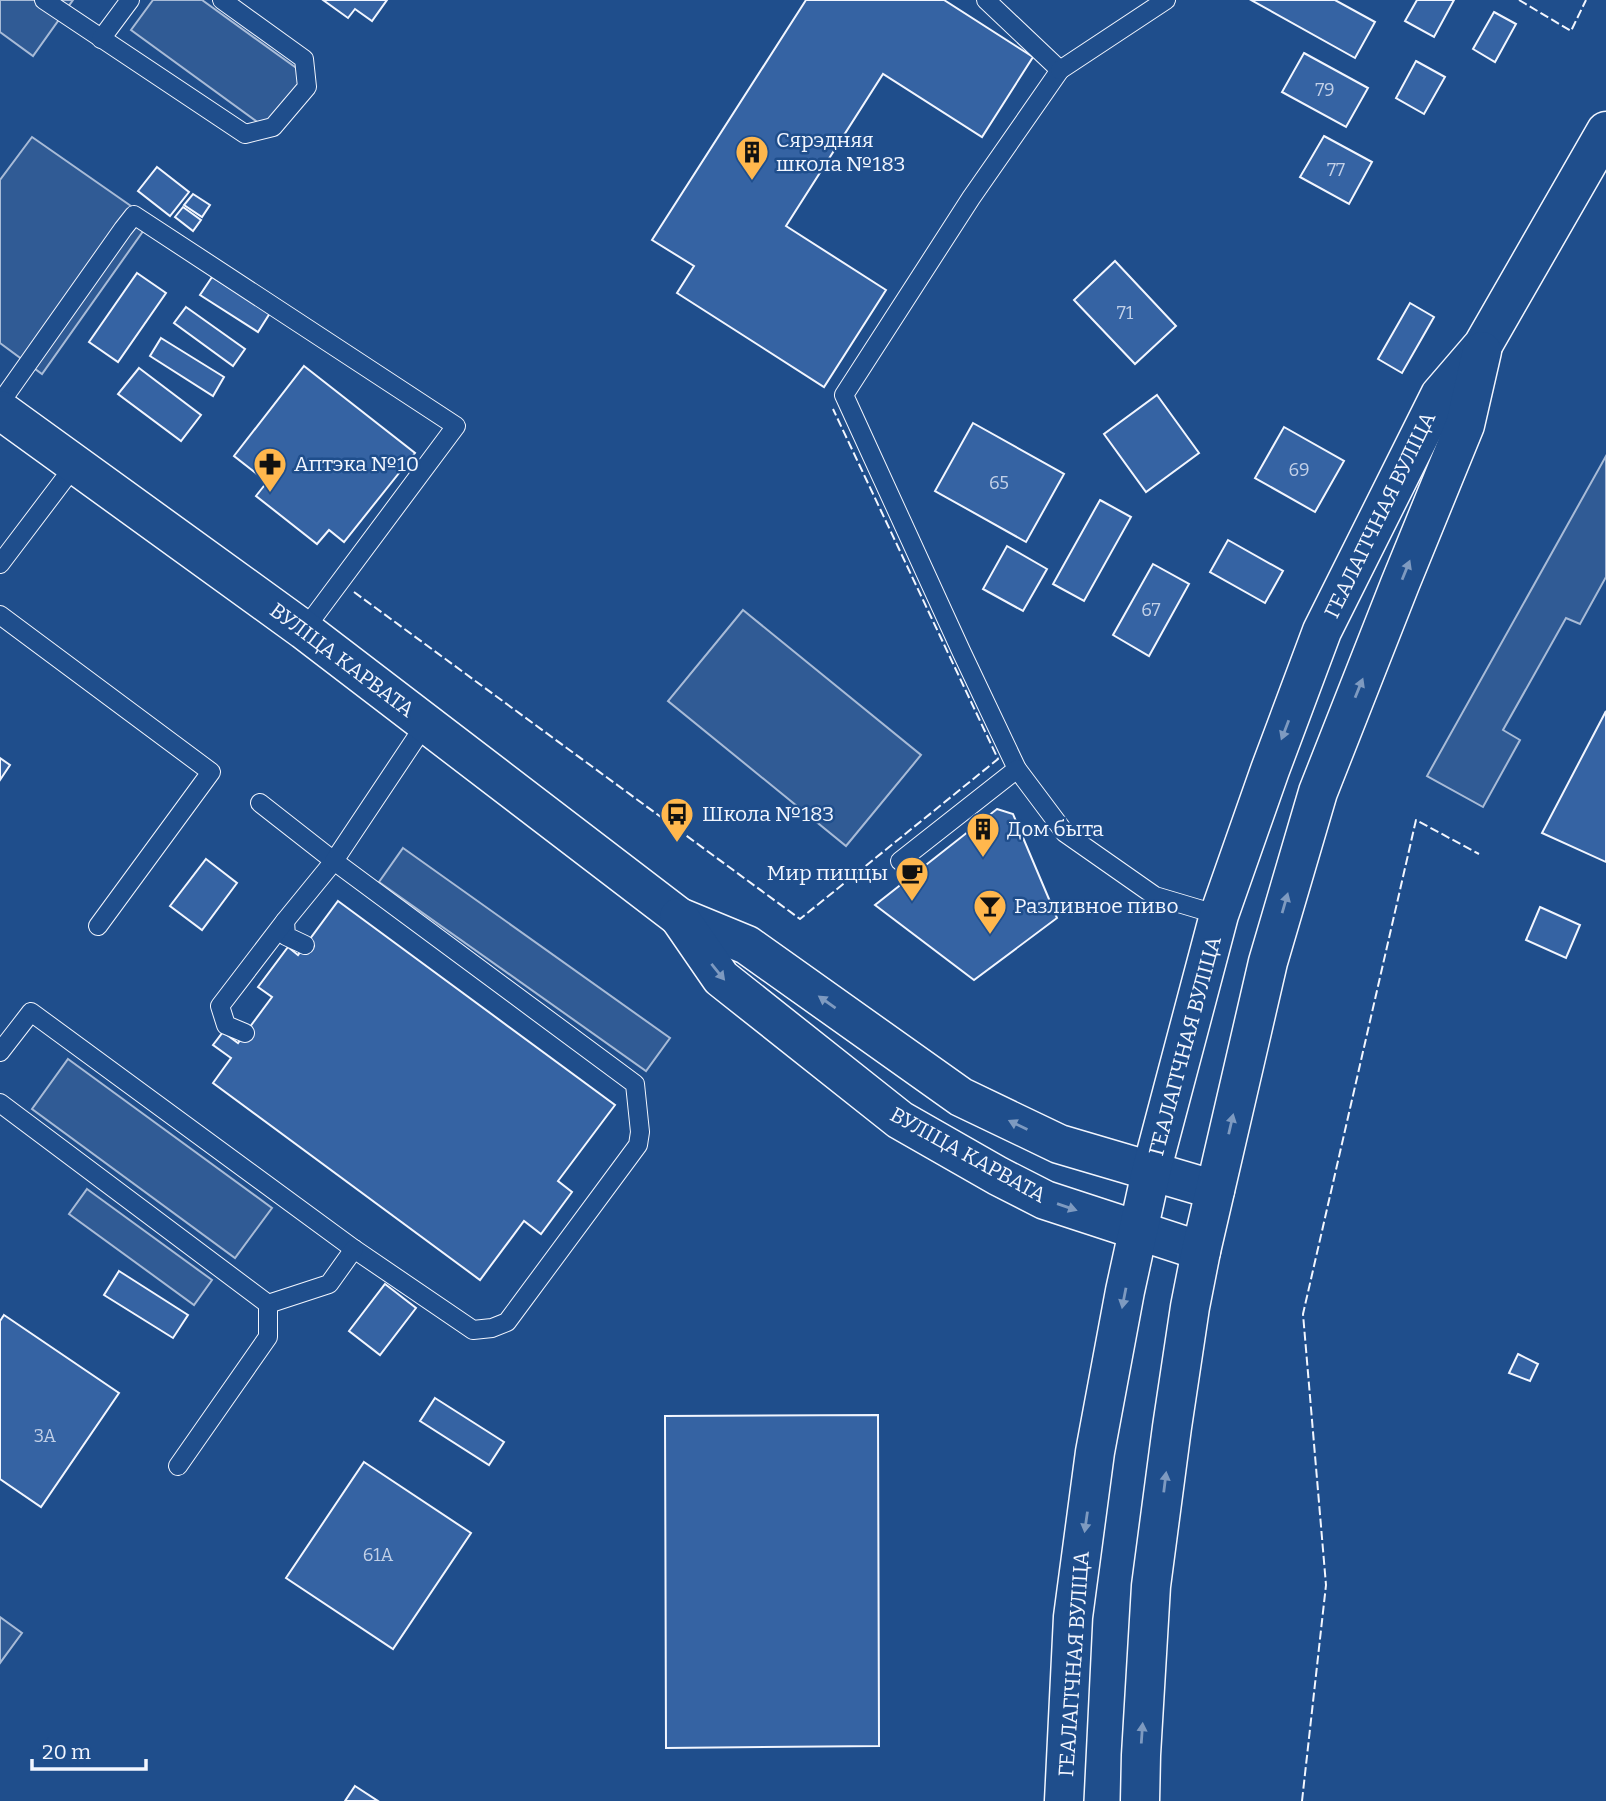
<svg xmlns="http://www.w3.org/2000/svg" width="1606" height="1801" viewBox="0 0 1606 1801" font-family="Bitter,serif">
  <rect width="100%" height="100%" fill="#1f4e8c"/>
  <!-- built -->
  <g fill="#305b95" stroke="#a8bbd7" stroke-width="2">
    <path d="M0 0H73L33 56 0 32Z"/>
    <path d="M153 0H202L313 80 274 134 131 30Z"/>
    <path d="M32 137 151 220 42 374 0 343V180Z"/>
    <path d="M1606 456V577L1580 624 1566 618 1503 730 1520 740 1483 807 1427 776Z"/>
    <path d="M743 610 921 755 846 846 668 701Z"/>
    <path d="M403 848 670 1038 646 1071 379 882Z"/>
    <path d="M68 1059 272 1208 235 1258 32 1109Z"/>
    <path d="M87 1189 212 1280 194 1305 69 1214Z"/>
    <path d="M0 1617 22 1633 0 1663Z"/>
  </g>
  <!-- building -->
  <g fill="#3563a3" stroke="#f2f6ff" stroke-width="2">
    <path d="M323 0H387L372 21 355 9 348 18Z"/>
    <path d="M806 0H944L1033 57 982 137 883 74 786 226 886 290 824 387 677 293 694 266 652 240Z"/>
    <path d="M1251 0H1335L1375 22 1355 58Z"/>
    <path d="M1417 0H1454L1434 37 1405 21Z"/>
    <path d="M1494 12 1516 24 1495 62 1473 49Z"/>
    <path d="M1304 53 1368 88 1346 127 1282 92Z"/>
    <path d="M1416 61 1445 77 1424 114 1396 98Z"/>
    <path d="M1324 136 1372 162 1349 204 1300 177Z"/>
    <path d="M157 167 189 192 170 216 138 191Z"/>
    <path d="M193 194 210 205 202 217 184 205Z"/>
    <path d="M183 207 201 220 193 231 175 217Z"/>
    <path d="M1115 261 1176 326 1135 364 1074 300Z"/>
    <path d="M137 273 166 293 118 362 89 342Z"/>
    <path d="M212 277 270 313 258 332 200 295Z"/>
    <path d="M1410 303 1434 317 1402 373 1378 359Z"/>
    <path d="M186 307 245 349 233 366 174 323Z"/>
    <path d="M161 338 224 377 213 396 150 356Z"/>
    <path d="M304 366 415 453 344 542 329 530 317 544 256 496 267 482 234 456Z"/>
    <path d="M139 368 201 415 181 441 118 394Z"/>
    <path d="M1157 395 1199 453 1146 492 1104 434Z"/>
    <path d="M973 423 1064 474 1026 542 935 491Z"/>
    <path d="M1284 427 1344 461 1315 512 1255 478Z"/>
    <path d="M1100 500 1131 517 1084 601 1053 584Z"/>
    <path d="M1228 540 1283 571 1265 603 1210 572Z"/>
    <path d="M1007 546 1047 569 1023 611 983 589Z"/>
    <path d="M1153 564 1189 584 1149 656 1113 635Z"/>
    <path d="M1606 711V862L1542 833Z"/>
    <path d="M0 758 10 765 0 780Z"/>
    <path d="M997 809 1013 814 1057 918 974 980 875 905Z"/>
    <path d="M206 859 237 883 202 930 170 906Z"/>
    <path d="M338 901 615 1105 558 1181 572 1192 541 1234 524 1221 480 1280 213 1083 231 1058 213 1045 223 1032 238 1043 272 997 258 987 288 947 298 955Z"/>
    <path d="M1540 907 1580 925 1566 958 1526 940Z"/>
    <path d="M119 1271 188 1315 173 1338 104 1295Z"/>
    <path d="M385 1284 416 1308 380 1355 349 1331Z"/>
    <path d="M4 1315 119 1393 41 1507 0 1479V1321Z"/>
    <path d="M1518 1354 1538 1364 1530 1381 1509 1373Z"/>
    <path d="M435 1398 504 1442 489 1465 420 1421Z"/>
    <path d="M878 1415 879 1746 666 1748 665 1416Z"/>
    <path d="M364 1462 471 1533 393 1649 286 1578Z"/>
    <path d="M355 1786 378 1801H345Z"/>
  </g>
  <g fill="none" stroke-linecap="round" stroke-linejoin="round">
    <defs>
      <g id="service">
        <path d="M44 0 245 134 273 127 307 87 304 59 222 0"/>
        <path d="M986 0 1060 70 971 198 844 395 962 653 1017 769 1065 833 1155 896 1219 915"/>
        <path d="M101 39 130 0"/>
        <path d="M1060 70 1166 0"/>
        <path d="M0 403 123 229 134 215 456 426 304 630"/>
        <path d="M0 564 75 465"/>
        <path d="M0 615 211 772 98 926"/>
        <path d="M900 861 1017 769"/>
        <path d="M285 921 286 936 305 945"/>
        <path d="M245 1033 226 1025 220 1006 285 921 334 861 260 803"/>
        <path d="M0 1052 31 1012 354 1249 473 1330 492 1328 507 1322 638 1145 640 1132 635 1084 334 861 426 723"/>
        <path d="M0 1103 268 1304 329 1284 354 1249"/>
        <path d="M178 1466 268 1337V1304"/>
      </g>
      <g id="tertiary">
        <path d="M0 410 304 630 679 917 747 945 961 1097 1059 1144 1215 1190"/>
        <path d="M679 917 721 978 900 1120 998 1176 1045 1200 1201 1251"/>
        <path d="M1064 1801 1073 1617 1095 1452 1125 1291 1151 1172 1219 915 1270 770 1322 631 1440 395 1483 345 1606 131"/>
        <path d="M1140 1801 1141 1755 1151 1586 1172 1427 1190 1307 1201 1251 1268 962 1318 792 1400 584 1465 425 1482 351"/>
      </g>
    </defs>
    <!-- service casing -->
    <use href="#service" stroke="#f2f6ff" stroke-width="20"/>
    <!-- tertiary casing -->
    <use href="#tertiary" stroke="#f2f6ff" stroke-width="41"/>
    <!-- service -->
    <use href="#service" stroke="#1f4e8c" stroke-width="18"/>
    <!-- tertiary -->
    <use href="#tertiary" stroke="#1f4e8c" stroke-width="38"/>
    <!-- fence -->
    <g stroke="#f2f6ff" stroke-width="2" stroke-dasharray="9 3.5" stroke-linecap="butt">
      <path d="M1519 0 1571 31 1586 0"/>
      <path d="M354 592 800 919 998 759 833 409"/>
      <path d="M1302 1801 1326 1585 1303 1314 1416 820 1479 854"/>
    </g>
  </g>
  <!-- one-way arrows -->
  <defs><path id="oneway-solid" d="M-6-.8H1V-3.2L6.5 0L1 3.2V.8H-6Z" transform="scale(1.75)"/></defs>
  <g fill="#7e9ac0">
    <use href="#oneway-solid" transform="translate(1406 570) rotate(-68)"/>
    <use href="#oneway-solid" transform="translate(1359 688) rotate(-68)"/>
    <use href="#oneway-solid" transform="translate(1285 730) rotate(111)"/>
    <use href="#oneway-solid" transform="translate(1285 903) rotate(-74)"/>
    <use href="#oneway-solid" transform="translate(718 972) rotate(51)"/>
    <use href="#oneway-solid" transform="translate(827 1002) rotate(-145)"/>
    <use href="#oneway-solid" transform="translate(1231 1124) rotate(-77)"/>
    <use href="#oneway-solid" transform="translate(1018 1125) rotate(-154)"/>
    <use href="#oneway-solid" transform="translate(1067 1207) rotate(19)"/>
    <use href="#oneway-solid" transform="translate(1124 1298) rotate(101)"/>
    <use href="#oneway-solid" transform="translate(1165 1482) rotate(-83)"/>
    <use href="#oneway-solid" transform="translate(1086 1522) rotate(98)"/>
    <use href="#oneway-solid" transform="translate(1142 1733) rotate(-86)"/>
  </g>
  <!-- icons -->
  <defs>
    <symbol id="building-pin" viewBox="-11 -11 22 30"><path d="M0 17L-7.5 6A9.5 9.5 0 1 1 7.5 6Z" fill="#ffb74d" stroke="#1f4e8c"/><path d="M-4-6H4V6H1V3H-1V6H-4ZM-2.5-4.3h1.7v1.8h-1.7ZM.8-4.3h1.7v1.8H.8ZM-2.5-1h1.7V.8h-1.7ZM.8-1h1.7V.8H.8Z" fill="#111"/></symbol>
    <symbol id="pharmacy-pin" viewBox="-11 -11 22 30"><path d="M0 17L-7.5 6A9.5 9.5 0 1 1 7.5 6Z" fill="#ffb74d" stroke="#1f4e8c"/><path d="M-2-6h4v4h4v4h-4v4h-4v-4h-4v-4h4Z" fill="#111"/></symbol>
    <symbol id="bus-pin" viewBox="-11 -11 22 30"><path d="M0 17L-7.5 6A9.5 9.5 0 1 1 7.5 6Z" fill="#ffb74d" stroke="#1f4e8c"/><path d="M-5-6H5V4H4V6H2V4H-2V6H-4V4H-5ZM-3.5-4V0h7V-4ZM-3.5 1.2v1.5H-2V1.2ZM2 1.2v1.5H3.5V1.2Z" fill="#111"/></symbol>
    <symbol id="cafe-pin" viewBox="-11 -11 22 30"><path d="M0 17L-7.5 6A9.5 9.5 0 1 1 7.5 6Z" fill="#ffb74d" stroke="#1f4e8c"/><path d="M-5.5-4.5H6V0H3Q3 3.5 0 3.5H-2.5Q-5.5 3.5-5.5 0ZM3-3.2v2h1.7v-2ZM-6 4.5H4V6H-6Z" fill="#111"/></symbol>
    <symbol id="bar-pin" viewBox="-11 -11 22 30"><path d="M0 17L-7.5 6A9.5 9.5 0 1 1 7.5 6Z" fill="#ffb74d" stroke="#1f4e8c"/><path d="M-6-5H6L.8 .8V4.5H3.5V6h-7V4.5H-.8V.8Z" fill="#111"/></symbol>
  </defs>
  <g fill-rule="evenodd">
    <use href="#building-pin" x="733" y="133" width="38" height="52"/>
    <use href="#pharmacy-pin" x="251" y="445" width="38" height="52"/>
    <use href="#bus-pin" x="658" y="795" width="38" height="52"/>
    <use href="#building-pin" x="964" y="810" width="38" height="52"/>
    <use href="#cafe-pin" x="893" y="854" width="38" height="52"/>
    <use href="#bar-pin" x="971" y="887" width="38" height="52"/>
  </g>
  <g text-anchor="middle" stroke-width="5" stroke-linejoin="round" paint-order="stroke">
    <!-- number labels -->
    <g font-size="18" fill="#c3d1e8">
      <text x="1325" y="96">79</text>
      <text x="1336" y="176">77</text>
      <text x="1125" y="319">71</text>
      <text x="1299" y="476">69</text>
      <text x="999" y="489">65</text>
      <text x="1151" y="616">67</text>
      <text x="45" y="1442">3А</text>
      <text x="378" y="1561">61А</text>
    </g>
    <!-- poi labels -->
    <g font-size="21" fill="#f2f6ff" stroke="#1f4e8c" text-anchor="start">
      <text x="776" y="147">Сярэдняя<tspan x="776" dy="24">школа №183</tspan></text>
      <text x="294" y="471">Аптэка №10</text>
      <text x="702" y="821">Школа №183</text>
      <text x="1007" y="836">Дом быта</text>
      <text x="888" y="880" text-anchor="end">Мир пиццы</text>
      <text x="1014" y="913">Разливное пиво</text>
    </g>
    <!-- street labels -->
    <g font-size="21" fill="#f2f6ff" stroke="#1f4e8c">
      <text transform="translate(1380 515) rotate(-64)" y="7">ГЕАЛАГІЧНАЯ ВУЛІЦА</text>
      <text transform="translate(342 660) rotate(37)" y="7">ВУЛІЦА КАРВАТА</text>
      <text transform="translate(1185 1046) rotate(-75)" y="7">ГЕАЛАГІЧНАЯ ВУЛІЦА</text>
      <text transform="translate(968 1155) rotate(29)" y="7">ВУЛІЦА КАРВАТА</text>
      <text transform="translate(1074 1664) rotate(-86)" y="7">ГЕАЛАГІЧНАЯ ВУЛІЦА</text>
    </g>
  </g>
  <!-- scale -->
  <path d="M32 1759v10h114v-10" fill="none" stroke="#f2f6ff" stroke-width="3.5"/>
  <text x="42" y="1759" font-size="21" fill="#f2f6ff" stroke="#1f4e8c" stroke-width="5" paint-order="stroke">20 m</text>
</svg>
